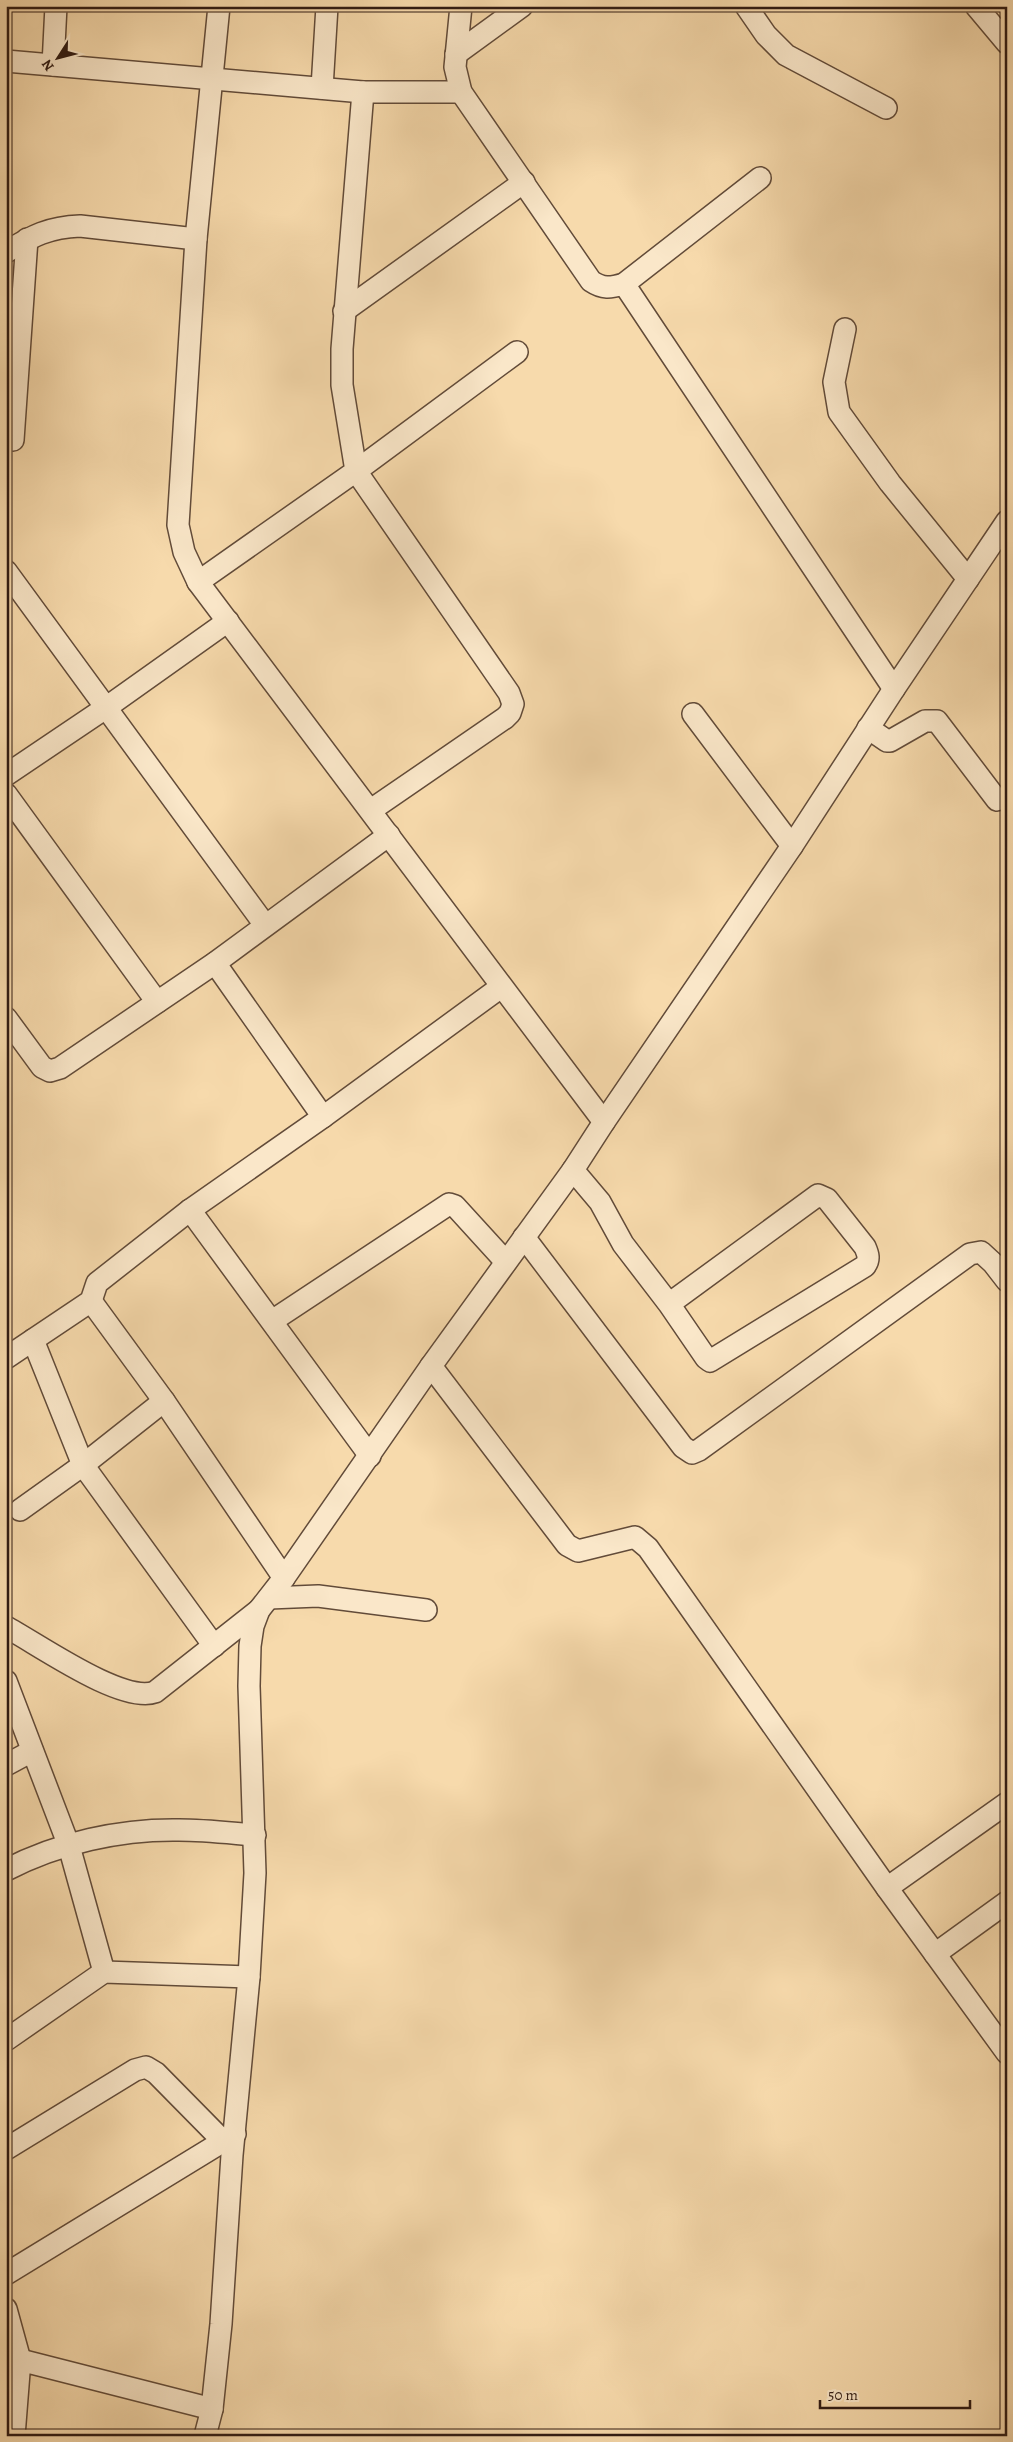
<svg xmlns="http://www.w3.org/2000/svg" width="1013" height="2442" viewBox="0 0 1013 2442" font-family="Alegreya,serif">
  <rect width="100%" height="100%" fill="#f7daac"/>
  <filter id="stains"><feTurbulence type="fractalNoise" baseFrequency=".004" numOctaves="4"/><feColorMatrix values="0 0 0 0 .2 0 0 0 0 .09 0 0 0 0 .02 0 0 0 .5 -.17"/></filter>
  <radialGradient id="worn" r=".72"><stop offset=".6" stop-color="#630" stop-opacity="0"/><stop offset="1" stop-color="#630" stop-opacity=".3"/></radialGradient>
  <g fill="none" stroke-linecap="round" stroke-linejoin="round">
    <defs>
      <g id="minor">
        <path d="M219 6 196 239 178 525 184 552 198 582 604 1122"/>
        <path d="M461 6 455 67 461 92 591 281C603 289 610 288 624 284L760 178"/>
        <path d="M746 6 766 35 786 55 886 108"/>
        <path d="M976 6 1007 43"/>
        <path d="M456 54 522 6"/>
        <path d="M6 61 363 92H461"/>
        <path d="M53 65 56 6"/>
        <path d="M322 88 327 6"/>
        <path d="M6 252C32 236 49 227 80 226L196 239"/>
        <path d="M624 284 894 689"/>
        <path d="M344 311 524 182"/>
        <path d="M845 329 834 382 839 412 890 483 968 579"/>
        <path d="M13 440 27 239"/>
        <path d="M6 571 265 925"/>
        <path d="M198 582 356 471 342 385V349L363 92"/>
        <path d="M693 714 792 846"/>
        <path d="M868 728 887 741H890L925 721H937L997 800"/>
        <path d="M6 775 107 707 228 621"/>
        <path d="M6 794 157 1002"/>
        <path d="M371 810 505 718 510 713 513 704 509 693 356 471 517 352"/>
        <path d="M215 963 323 1117"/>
        <path d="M6 1018 42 1067 50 1071 60 1068 215 963 389 835"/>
        <path d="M573 1170 600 1202 623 1244 669 1304 706 1358 710 1361 865 1266C870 1259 868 1254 865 1247L827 1199 818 1195 669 1304"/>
        <path d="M190 1210 370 1456"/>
        <path d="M524 1237 683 1447 692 1453 699 1450 970 1254 981 1252 993 1263 1007 1281"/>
        <path d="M91 1301 164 1401 284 1578"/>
        <path d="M272 1321 449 1204 455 1206 506 1262"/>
        <path d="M33 1340 83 1465 214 1646"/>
        <path d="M6 1358 91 1301 97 1283 190 1210 323 1117 501 987"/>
        <path d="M431 1366 567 1545 578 1551 635 1537 648 1548 887 1888 1007 2053"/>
        <path d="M20 1510 83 1465 164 1401"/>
        <path d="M269 1598 318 1596 426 1610"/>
        <path d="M6 1627C38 1644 122 1704 155 1692L259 1610"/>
        <path d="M6 1681 69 1846 104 1972"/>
        <path d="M6 1765 32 1751"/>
        <path d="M6 1870C58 1843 120 1829 179 1830 204 1830 230 1833 255 1835"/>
        <path d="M887 1888 1007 1803"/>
        <path d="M935 1954 1007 1902"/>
        <path d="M6 2040 104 1972 249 1977"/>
        <path d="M6 2149 135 2070 146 2067 156 2073 223 2141"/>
        <path d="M6 2274 235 2134"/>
        <path d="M6 2309 20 2360"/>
        <path d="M14 2436 20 2360 212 2409"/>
        <path d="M205 2436 212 2409 221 2324 232 2155 249 1977 255 1873 249 1686 250 1646 253 1626 259 1610 284 1578 431 1366 573 1170 604 1122 792 846 894 689 1007 521"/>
      </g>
    </defs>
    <!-- minor casing -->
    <use href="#minor" stroke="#624b39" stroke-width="24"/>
    <!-- minor -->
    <use href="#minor" stroke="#fae7c9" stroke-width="21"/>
  </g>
  <!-- margin -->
  <rect width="1013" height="2442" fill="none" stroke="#f7daac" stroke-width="25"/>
  <rect x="8" y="8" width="998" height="2427" fill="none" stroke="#301b13" stroke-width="2.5"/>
  <rect x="12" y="12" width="988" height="2417" fill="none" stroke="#301b13"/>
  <!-- north arrow -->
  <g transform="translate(58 58) rotate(234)" stroke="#fae7c9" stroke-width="4" paint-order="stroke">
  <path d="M0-4L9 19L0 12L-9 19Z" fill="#301b13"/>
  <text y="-8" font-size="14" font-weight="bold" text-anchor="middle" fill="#301b13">N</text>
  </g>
  <!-- scale -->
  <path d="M820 2400v8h150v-8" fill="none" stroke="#301b13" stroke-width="2.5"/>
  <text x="828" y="2400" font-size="15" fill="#301b13" stroke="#fae7c9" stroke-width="4" paint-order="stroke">50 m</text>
  <rect width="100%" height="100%" filter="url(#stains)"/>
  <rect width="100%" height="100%" fill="url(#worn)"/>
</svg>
